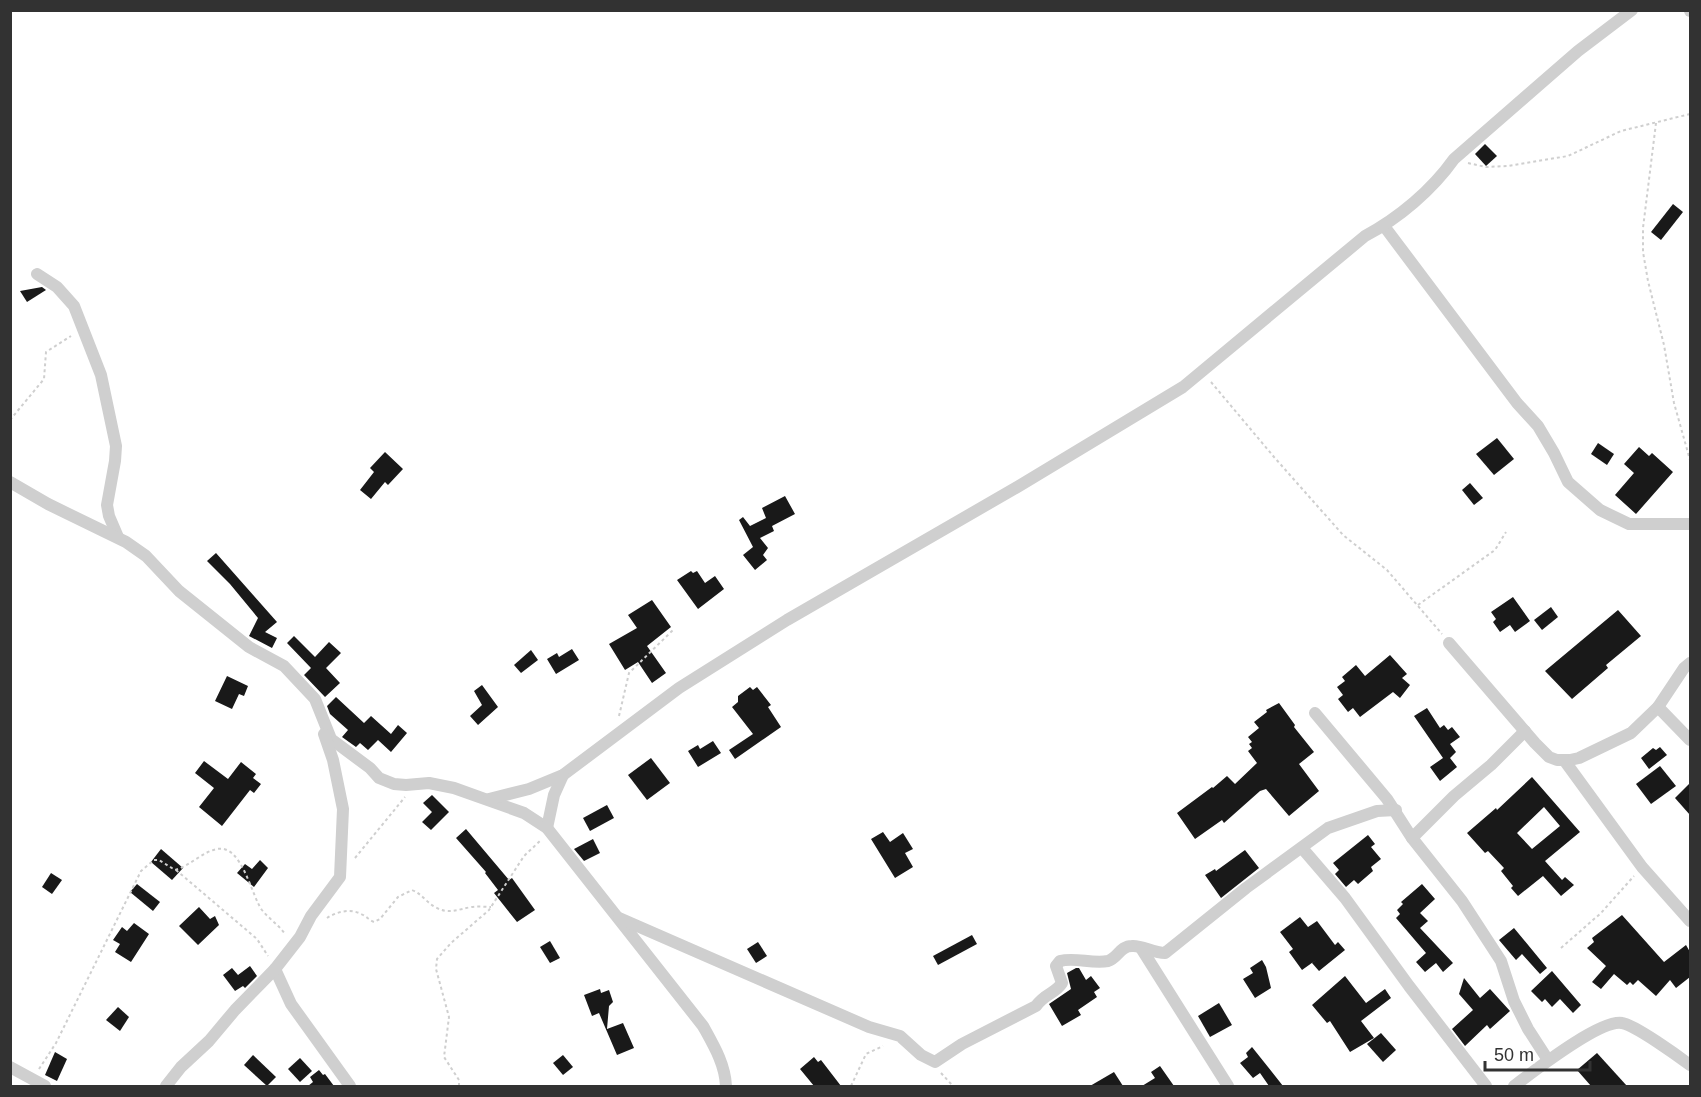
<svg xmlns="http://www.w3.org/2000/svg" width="1701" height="1097" viewBox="0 0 1701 1097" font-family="Helvetica,sans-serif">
  <rect width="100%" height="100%" fill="#fff"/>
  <!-- building -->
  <g fill="#191919" fill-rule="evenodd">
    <path d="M1485 144 1497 156 1486 166 1475 154Z"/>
    <path d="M1673 204 1683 212 1661 240 1651 232Z"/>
    <path d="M42 287 46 290 27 302 20 291Z"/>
    <path d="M1497 438 1514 459 1494 475 1476 454Z"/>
    <path d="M1598 443 1614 454 1607 465 1591 454Z"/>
    <path d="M1639 447 1649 456 1652 453 1673 472 1636 514 1615 495 1634 473 1624 464Z"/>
    <path d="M385 452 403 469 388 485 385 482 371 499 360 490 374 472 370 468Z"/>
    <path d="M1470 483 1483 498 1474 505 1462 490Z"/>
    <path d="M785 496 795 514 772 526 774 531 760 538 768 548 763 555 767 560 755 570 743 555 753 547 739 520 743 517 750 526 766 518 762 508Z"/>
    <path d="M216 553 277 622 265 632 277 638 272 648 249 636 258 618 230 584 207 561Z"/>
    <path d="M691 571 693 573 697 571 705 583 715 576 724 589 698 609 677 580Z"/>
    <path d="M1513 597 1530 621 1515 632 1510 625 1500 632 1493 622 1496 619 1491 612Z"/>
    <path d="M652 600 671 627 647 646 666 673 652 683 638 662 625 670 609 644 637 628 628 615Z"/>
    <path d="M1551 607 1558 617 1542 630 1534 620Z"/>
    <path d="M1618 610 1641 636 1606 665 1608 668 1572 699 1545 671Z"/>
    <path d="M294 636 315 657 329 642 341 653 326 668 340 683 325 697 304 675 311 668 287 643Z"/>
    <path d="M572 649 579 660 556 674 547 659 557 653 559 657Z"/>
    <path d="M531 650 538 660 521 673 514 665Z"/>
    <path d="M1390 655 1407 674 1402 678 1410 685 1400 698 1393 692 1360 717 1353 708 1348 712 1338 699 1343 695 1337 687 1345 681 1342 677 1356 665 1365 676Z"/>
    <path d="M227 676 248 686 244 696 239 694 232 709 215 701Z"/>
    <path d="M482 685 498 707 478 725 470 716 482 705 474 691Z"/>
    <path d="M750 687 753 690 757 687 771 705 768 707 781 727 735 759 729 750 753 734 732 707 738 702V696Z"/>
    <path d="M336 697 364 723 371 716 391 734 398 725 407 733 391 752 378 740 368 750 360 743 356 747 342 737 348 730 330 714 327 706Z"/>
    <path d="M1279 703 1295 725 1294 727 1314 752 1299 764 1319 791 1289 816 1266 789 1260 791 1224 823 1222 820 1195 839 1177 813 1212 787 1213 788 1227 776 1235 784 1257 763 1248 751 1252 748 1249 744 1252 742 1248 737 1259 728 1254 722 1267 712 1266 710Z"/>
    <path d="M1427 708 1440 728 1444 725 1448 730 1452 727 1460 737 1450 744 1456 752 1450 758 1457 767 1440 781 1430 767 1443 758 1414 716Z"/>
    <path d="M713 741 721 753 698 767 688 751 698 745 700 749Z"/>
    <path d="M1660 747 1667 755 1649 769 1641 758 1653 748 1656 750Z"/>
    <path d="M651 758 670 783 647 800 628 775Z"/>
    <path d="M204 761 228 779 241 762 256 774 253 778 261 784 254 793 250 790 222 826 199 807 214 788 195 773Z"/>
    <path d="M1660 766 1676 786 1651 804 1636 784Z"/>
    <path d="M1532 777 1580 832 1545 861 1562 880 1565 877 1574 885 1561 896 1543 876 1518 896 1511 888 1513 886 1501 871 1504 868 1488 851 1485 853 1467 833 1496 808 1497 810ZM1544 807 1560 826 1532 849 1517 833Z"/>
    <path d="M1690 783V815L1675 798Z"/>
    <path d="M432 795 449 812 431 830 422 822 432 812 423 803Z"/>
    <path d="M607 805 614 818 590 831 583 818Z"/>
    <path d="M466 829 509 880 512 878 535 910 517 922 494 893 498 890 485 873 486 872 456 838Z"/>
    <path d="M883 832 890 842 903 833 913 849 905 853 913 867 895 878 871 839Z"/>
    <path d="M1368 835 1375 844 1371 847 1381 859 1371 867 1373 871 1358 884 1354 880 1346 887 1335 874 1339 870 1333 863Z"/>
    <path d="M593 839 600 853 584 861 574 849Z"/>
    <path d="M161 849 183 868 172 880 151 862Z"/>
    <path d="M1245 850 1259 868 1221 898 1205 875 1215 869 1216 871Z"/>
    <path d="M260 860 268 868 254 887 237 873 245 864 252 869Z"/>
    <path d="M51 873 62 880 52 894 42 887Z"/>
    <path d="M137 884 160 902 153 911 130 892Z"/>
    <path d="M1422 884 1435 899 1420 913 1428 921 1420 928 1453 963 1443 972 1436 963 1425 972 1416 962 1426 953 1396 918 1400 914 1397 910 1403 904 1401 902Z"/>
    <path d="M199 907 210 919 215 916 219 925 198 945 179 926Z"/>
    <path d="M1622 915 1664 962 1686 945 1690 952V977L1676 988 1670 980 1656 996 1638 980 1633 985 1630 982 1627 985 1614 974 1601 989 1592 982 1606 966 1587 948 1594 942 1592 938Z"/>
    <path d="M1300 917 1308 927 1317 921 1335 945 1338 942 1345 950 1319 971 1312 963 1316 960 1302 970 1289 952 1293 949 1280 932Z"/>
    <path d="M134 923 149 934 131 962 115 952 120 944 113 940 122 927 127 931Z"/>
    <path d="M1514 928 1547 968 1540 974 1522 954 1516 960 1499 940Z"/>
    <path d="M972 935 977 944 938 965 933 956Z"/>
    <path d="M550 941 560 958 550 963 540 947Z"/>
    <path d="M758 942 767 956 756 963 747 949Z"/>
    <path d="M1262 960 1266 967 1271 988 1255 998 1243 979 1253 973 1250 968Z"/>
    <path d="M250 966 257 976 245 988 243 986 235 991 223 975 232 968 238 975Z"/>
    <path d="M1076 968H1079L1086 980 1091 976 1100 988 1094 992 1097 997 1078 1010 1081 1015 1062 1026 1049 1004 1071 989 1067 973Z"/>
    <path d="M1552 971 1581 1005 1573 1013 1560 999 1552 1007 1545 999 1542 1002 1531 991Z"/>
    <path d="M1345 976 1366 1003 1385 989 1391 998 1361 1021 1374 1038 1350 1052 1330 1021 1327 1023 1312 1005Z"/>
    <path d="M1464 978 1480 998 1490 989 1510 1011 1490 1029 1487 1025 1465 1046 1452 1029 1473 1010 1459 994Z"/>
    <path d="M600 989 601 993 609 990 613 1002 609 1006 607 1029 623 1023 634 1048 617 1055 599 1013 592 1016 584 995Z"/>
    <path d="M1219 1003 1232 1025 1210 1037 1198 1016Z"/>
    <path d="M118 1007 129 1017 120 1031 106 1020Z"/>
    <path d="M1381 1033 1396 1050 1383 1062 1367 1044Z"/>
    <path d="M1252 1047 1268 1067 1283 1086H1269L1260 1073 1253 1078 1240 1063 1248 1057 1246 1053Z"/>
    <path d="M55 1052 67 1059 57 1081 45 1075Z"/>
    <path d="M1597 1053 1627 1086H1591L1577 1070Z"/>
    <path d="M253 1055 276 1077 267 1086 244 1065Z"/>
    <path d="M563 1055 573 1067 563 1075 553 1063Z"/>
    <path d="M814 1057 818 1062 821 1060 841 1086H814L800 1069Z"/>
    <path d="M300 1058 312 1071 300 1082 288 1069Z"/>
    <path d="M1160 1066 1174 1086H1142L1155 1078 1151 1072Z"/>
    <path d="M319 1070 323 1075 325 1074 334 1086H308L313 1082 310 1077Z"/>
    <path d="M1114 1072 1123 1086H1090Z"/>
  </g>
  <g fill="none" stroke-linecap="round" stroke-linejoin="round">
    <!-- path -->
    <g stroke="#cfcfcf" stroke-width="2" stroke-dasharray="3 3" stroke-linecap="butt">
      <path d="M1656 123 1643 228V252L1648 281 1664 345 1674 403 1690 460"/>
      <path d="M1468 163 1486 167 1508 166 1568 156 1621 131 1690 114"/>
      <path d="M1211 382 1274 457 1343 535 1387 570 1442 634"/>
      <path d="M10 420 44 379 46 352 71 336"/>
      <path d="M1418 605 1495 550 1506 532"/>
      <path d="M619 716 629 673 673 630"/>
      <path d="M355 858 405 797"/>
      <path d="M176 870 257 939 268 956"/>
      <path d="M327 918C336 912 350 908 361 914 366 916 369 920 374 922L380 919 398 897 412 890C422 894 426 902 435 907 449 915 458 909 472 907 478 906 485 907 491 907"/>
      <path d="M1561 948 1601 913 1634 876"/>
      <path d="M39 1069 56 1043 141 871 154 860H159L175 870C190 866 202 852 217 849 242 844 251 895 262 910 269 919 279 925 285 934"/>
      <path d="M941 1073 953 1086"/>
      <path d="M459 1086V1080L444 1057 449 1017 436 969 437 959 451 943 489 910 524 856 541 840"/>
      <path d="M851 1086 866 1054 883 1046"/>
    </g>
    <!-- minor -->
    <g stroke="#cfcfcf" stroke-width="12">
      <path d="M1690 10V11"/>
      <path d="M1384 226 1517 403 1538 426 1554 453 1568 482 1600 510 1629 524H1690"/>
      <path d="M37 274 57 287 74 306 101 375 116 446 115 461 107 505 109 516 118 537"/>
      <path d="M10 482 48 504 126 542 146 556 179 591 249 647 284 666 315 699 331 739 370 768 379 778 394 784 406 785 429 783 454 788 524 813 547 828 703 1026C714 1046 725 1064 726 1086"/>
      <path d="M1449 643 1535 743 1549 757 1557 760H1570L1579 758 1631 733 1658 707 1684 668 1690 663"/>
      <path d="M1658 707 1690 740"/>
      <path d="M1315 713 1387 799 1412 838 1462 901 1501 961 1514 1001 1528 1029 1548 1060"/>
      <path d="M1564 760 1642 867 1690 921"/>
      <path d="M489 799 529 789 563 775 679 688 787 620 1019 486 1183 387 1365 236C1399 218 1432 190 1454 159L1578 51 1632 10"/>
      <path d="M547 828 554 795 563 775"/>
      <path d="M1412 838 1454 796 1491 765 1525 731"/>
      <path d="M1302 848 1345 898 1409 986 1486 1086"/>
      <path d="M619 918 869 1027 900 1036 921 1055 935 1062 962 1044 1036 1006C1045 993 1055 994 1062 983L1056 966 1060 961C1075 957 1092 964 1108 961 1118 958 1120 946 1132 946 1142 945 1153 953 1165 953L1246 888 1328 828 1377 811 1396 810"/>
      <path d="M1141 948 1228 1086"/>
      <path d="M275 969 291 1004 350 1086"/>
      <path d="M10 1067 45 1086"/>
      <path d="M166 1086 181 1067 209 1041 235 1010 275 969 300 937 311 916 340 877 343 809 333 760 324 734"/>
      <path d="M1514 1086C1533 1072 1600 1019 1622 1023 1635 1025 1678 1056 1690 1065"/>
    </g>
  </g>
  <!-- border -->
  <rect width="1701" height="1097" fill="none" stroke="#323232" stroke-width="24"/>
  <!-- scale -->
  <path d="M1485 1061v9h105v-9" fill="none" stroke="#323232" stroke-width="3"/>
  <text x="1494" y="1061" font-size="18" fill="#323232" stroke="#ffffff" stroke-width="4.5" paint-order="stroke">50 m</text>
</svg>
